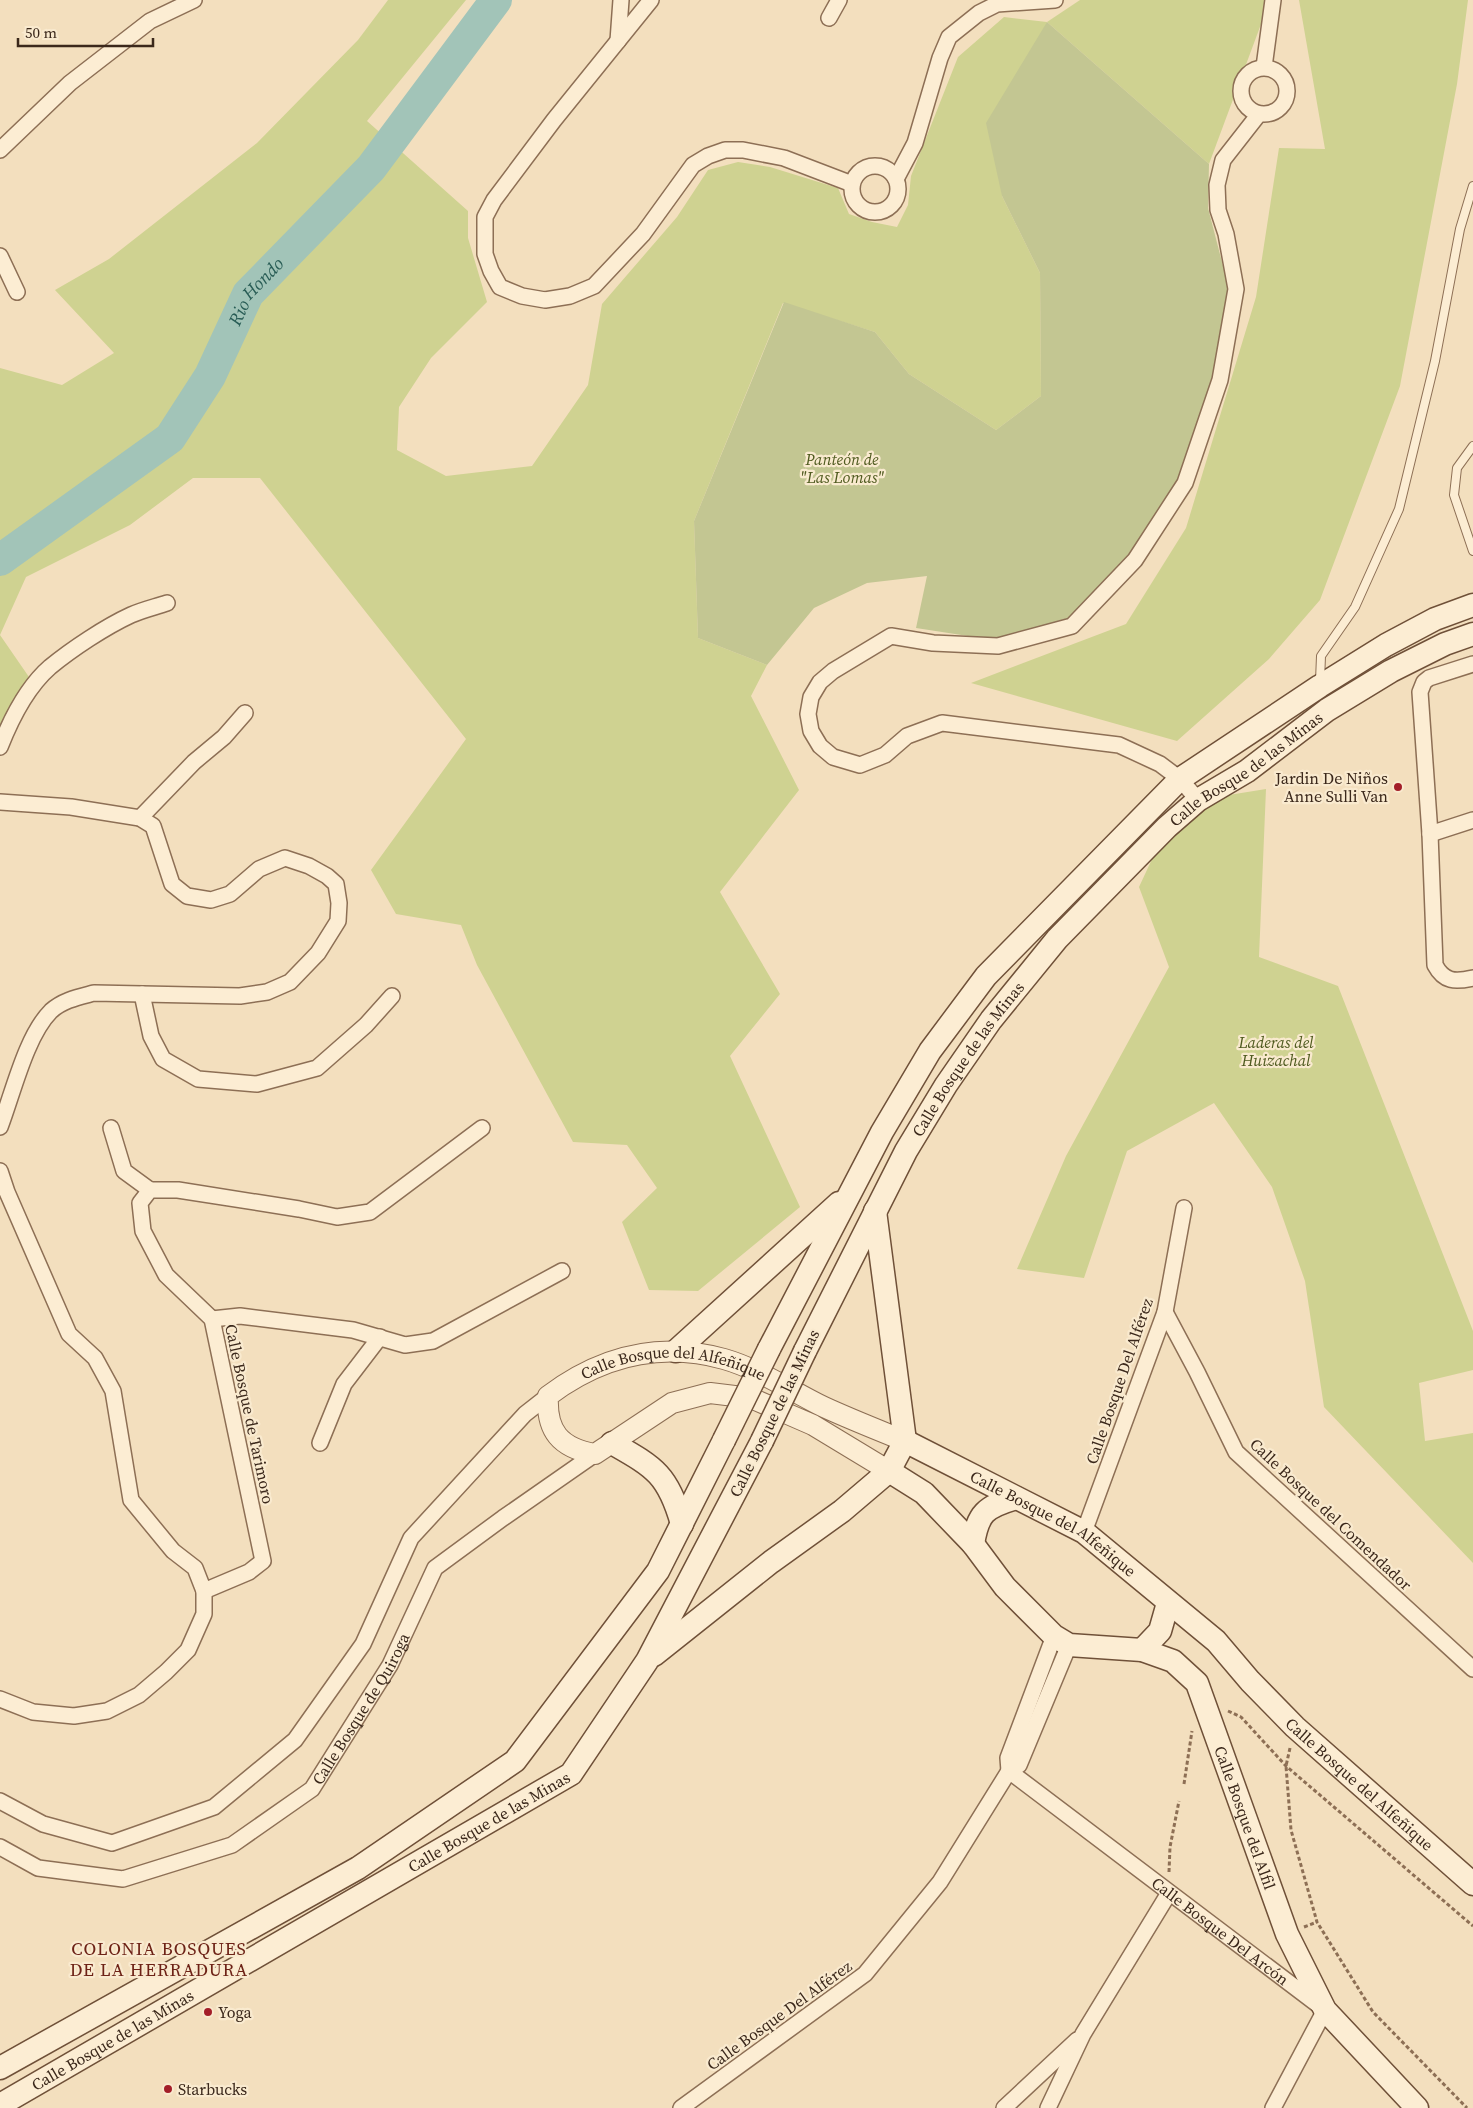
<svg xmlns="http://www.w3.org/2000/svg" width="1473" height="2108" viewBox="0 0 1473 2108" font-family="'Source Serif 4',serif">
  <rect width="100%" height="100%" fill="#f3dfbe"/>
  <!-- green -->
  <g fill="#cfd291">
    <path d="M388 0H466L367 121 468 211V238L487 302 431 358 399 407 397 450 446 476 532 466 588 385 602 304 677 217 708 170 738 162 770 167 838 188 849 214 872 222 897 227 908 205 911 176 958 57 1004 17 1047 22 1080 0H1270L1209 164 1047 22 1002 196 1040 273 1041 396 996 430 909 374 875 332 783 303 694 521 698 638 767 665 751 696 799 790 720 892 780 994 730 1056 800 1207 698 1291 649 1290 622 1222 657 1188 627 1145 573 1142 477 965 461 925 396 914 371 870 466 739 260 478H193L130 525 26 577 0 635 29 677 0 736V368L62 385 114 353 55 290 109 259 257 143 358 40Z"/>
    <path d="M1299 0H1468L1457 84 1400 386 1320 600 1269 659 1177 741 971 683 1126 624 1186 528 1256 297 1279 148 1325 149Z"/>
    <path d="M1266 789 1259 957 1338 986 1473 1331V1370L1419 1383 1425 1441 1473 1433V1563L1324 1407 1305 1281 1272 1187 1214 1103 1127 1151 1084 1278 1017 1269 1066 1156 1169 967 1139 887 1167 827 1198 800Z"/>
  </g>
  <!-- cemetery -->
  <path fill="#c3c692" d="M1047 22 1209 164 1208 208 1229 289 1211 383 1178 481 1128 555 1068 618 994 640 916 628 927 576 867 583 814 608 767 665 698 638 694 521 784 302 875 332 909 374 996 430 1041 396 1040 273 1002 196 986 123Z"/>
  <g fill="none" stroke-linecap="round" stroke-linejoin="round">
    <!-- river -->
    <path stroke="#a2c4b8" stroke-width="32" id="s1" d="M0 560 170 438 210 376 248 294 371 168 496 0"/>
    <defs>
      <g id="service">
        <path d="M1473 446 1457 468 1454 495 1473 551"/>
        <path d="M1320 681 1321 656 1355 607 1399 509 1435 361 1460 229 1473 186"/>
      </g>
      <g id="minor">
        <path d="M651 0 554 120 494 200 485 217V254L491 271 500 287 522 296 545 300 570 296 594 286 643 234 693 165 708 156 725 150H743L784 158 852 184"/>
        <path d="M829 18 839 0"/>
        <path d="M618 41 621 0"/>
        <path d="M1264 67 1273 0"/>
        <circle cx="1264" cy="91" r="23"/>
        <path d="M0 150 70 83 150 21 194 0"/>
        <circle cx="875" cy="189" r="23"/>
        <path d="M896 179 915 143 940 58 949 37 979 13 997 4 1055 0"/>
        <path d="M0 256 17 292"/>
        <path d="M1473 664 1429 678 1424 682 1420 692 1430 834 1435 965C1444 982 1455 982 1473 978"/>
        <path d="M0 747C11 719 27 687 50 667 72 649 105 627 131 615 142 610 155 607 167 603"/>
        <path d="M1198 800 1180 779 1160 764 1119 745 942 723 907 736 885 755 860 765 833 757 820 746 811 731 808 714 811 697 820 682 833 671 891 636 933 643 998 646 1072 626 1135 560 1185 483 1220 380 1236 289 1226 234 1218 210 1217 185 1223 160 1259 114"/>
        <path d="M0 802 71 807 140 818 153 826 172 884 187 896 211 900 230 894 259 869 285 858 309 866 327 876 336 884 339 903 338 921 318 953 290 982 267 992 240 996 94 993C79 997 63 1000 51 1011 26 1036 13 1093 0 1127"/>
        <path d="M140 818 194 762 224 737 245 713"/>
        <path d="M1430 834 1473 820"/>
        <path d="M142 994 151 1036 163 1059 198 1079 257 1084 317 1068 366 1025 392 996"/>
        <path d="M111 1128 124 1171 150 1190"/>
        <path d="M0 1171 7 1192 69 1334 95 1358 113 1391 131 1500 173 1551 195 1568 204 1591V1614L188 1650 166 1672 139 1695 107 1711 74 1716 33 1712 0 1699"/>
        <path d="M1165 1312 1197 1372 1236 1452 1473 1669"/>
        <path d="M212 1319 240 1316 353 1330 405 1345 433 1341 562 1271"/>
        <path d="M320 1443 344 1384 380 1337"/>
        <path d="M1084 1532 1165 1312 1184 1208"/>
        <path d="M204 1591 249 1572 263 1561 212 1319 166 1275 143 1231 140 1203 150 1190H178L299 1209 337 1217 370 1212 482 1128"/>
        <path id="s2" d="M1009 1771 1325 2010 1273 2108"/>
        <path d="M1009 1771 1008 1758 1054 1636"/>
        <path d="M0 1801 43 1824 112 1843 214 1807 295 1740 363 1644 411 1538 525 1414 548 1396"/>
        <path id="s3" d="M0 1847 38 1868 123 1879 232 1845 312 1789 390 1665 435 1568 503 1518 595 1454"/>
        <path d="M681 2108 865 1974 940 1882 1009 1771 1019 1765 1069 1645"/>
        <path d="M1004 2108 1077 2040"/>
        <path d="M1048 2108 1083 2034 1169 1893"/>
      </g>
      <g id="tertiary">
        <path id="s4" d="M889 1471 813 1425 751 1398 710 1393 672 1403 595 1454C560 1448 546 1431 548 1396 600 1357 659 1341 724 1359 759 1369 791 1391 824 1407 850 1419 878 1430 905 1441"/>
      </g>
      <g id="secondary">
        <path d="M769 1349 882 1132 930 1051 986 976 1180 779 1320 686 1386 645 1435 619 1473 605"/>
        <path d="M676 1351 839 1203"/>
        <path id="s5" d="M805 1351 906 1151 946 1085 991 1020 1057 939 1167 827 1198 800 1247 771 1327 710 1391 671 1445 644 1473 634"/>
        <path id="s6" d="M905 1441 1084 1532 1216 1641 1250 1681 1295 1727 1473 1884"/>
        <path d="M612 1443C654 1467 668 1474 682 1524"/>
        <path id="s7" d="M889 1471 924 1493 973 1544 1005 1587 1054 1636 1069 1645 1142 1650 1173 1661 1197 1683 1287 1934 1325 2010 1417 2108"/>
        <path d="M973 1544C978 1513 985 1507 1016 1498"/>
        <path d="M1142 1650 1160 1631 1168 1603"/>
        <path d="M654 1655 771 1562 842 1511 889 1471 905 1441 875 1211"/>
        <path d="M0 2068 358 1868 515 1761 658 1571 724 1440"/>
        <path id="s8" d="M0 2105 571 1774 647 1661 762 1441"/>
      </g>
    </defs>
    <!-- service casing -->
    <use href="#service" stroke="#8d6f55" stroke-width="10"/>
    <!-- minor casing -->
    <use href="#minor" stroke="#8d6f55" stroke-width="18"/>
    <!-- tertiary casing -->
    <use href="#tertiary" stroke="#8d6f55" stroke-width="22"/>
    <!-- secondary casing -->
    <use href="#secondary" stroke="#6f5038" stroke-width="25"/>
    <!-- path -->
    <g stroke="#8d6f55" stroke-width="3" stroke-dasharray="4 2.5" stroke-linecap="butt">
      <path d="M1228 1711 1241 1717 1286 1766 1473 1926"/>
      <path d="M1290 1748 1286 1766 1291 1830 1317 1922 1373 2012 1467 2108"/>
      <path d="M1184 1784 1192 1731"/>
      <path d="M1169 1872 1170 1847 1179 1801"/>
      <path d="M1304 1927 1317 1922"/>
    </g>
    <!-- service -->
    <use href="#service" stroke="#fcedd3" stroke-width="8"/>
    <!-- minor -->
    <use href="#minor" stroke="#fcedd3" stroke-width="15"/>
    <!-- tertiary -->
    <use href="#tertiary" stroke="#fcedd3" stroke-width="20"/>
    <!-- secondary -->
    <use href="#secondary" stroke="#fcedd3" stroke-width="22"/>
    <defs>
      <g id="secondary-bridge">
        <path d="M724 1440 769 1349"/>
        <path d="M762 1441 805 1351"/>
      </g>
    </defs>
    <!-- secondary-bridge casing -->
    <use href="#secondary-bridge" stroke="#6f5038" stroke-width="25" stroke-linecap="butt"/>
    <!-- secondary-bridge -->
    <use href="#secondary-bridge" stroke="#fcedd3" stroke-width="22"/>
  </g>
  <!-- markers -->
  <g fill="#a31e28" stroke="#f9eacf" stroke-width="2">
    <circle cx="1398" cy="787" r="5"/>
    <circle cx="208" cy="2012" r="5"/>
    <circle cx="168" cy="2089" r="5"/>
  </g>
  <g text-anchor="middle" stroke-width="4.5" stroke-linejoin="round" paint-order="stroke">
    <!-- park labels -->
    <g font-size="16" font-style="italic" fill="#4f5a1f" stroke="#f9eacf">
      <text x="842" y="465">Panteón de<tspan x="842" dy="18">"Las Lomas"</tspan></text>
      <text x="1276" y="1048">Laderas del<tspan x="1276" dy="18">Huizachal</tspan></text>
    </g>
    <!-- street labels -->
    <g font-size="16" fill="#3b281b" stroke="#f9eacf">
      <text dy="6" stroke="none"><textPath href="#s5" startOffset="740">Calle Bosque de las Minas</textPath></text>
      <text dy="6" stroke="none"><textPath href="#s5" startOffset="335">Calle Bosque de las Minas</textPath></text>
      <text dy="6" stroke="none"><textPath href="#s4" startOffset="549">Calle Bosque del Alfeñique</textPath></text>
      <text transform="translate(1119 1381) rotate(-71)" y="6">Calle Bosque Del Alférez</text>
      <text transform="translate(774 1413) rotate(-64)" y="6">Calle Bosque de las Minas</text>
      <text transform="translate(250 1414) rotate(78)" y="6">Calle Bosque de Tarimoro</text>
      <text transform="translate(1331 1514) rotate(43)" y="6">Calle Bosque del Comendador</text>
      <text dy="6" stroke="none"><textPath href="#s6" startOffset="170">Calle Bosque del Alfeñique</textPath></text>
      <text dy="6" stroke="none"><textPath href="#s3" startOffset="435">Calle Bosque de Quiroga</textPath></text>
      <text dy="6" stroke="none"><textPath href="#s6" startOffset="575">Calle Bosque del Alfeñique</textPath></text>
      <text dy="6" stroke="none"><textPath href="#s7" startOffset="534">Calle Bosque del Alfil</textPath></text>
      <text dy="6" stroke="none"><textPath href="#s8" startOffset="565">Calle Bosque de las Minas</textPath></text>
      <text dy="6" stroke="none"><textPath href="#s2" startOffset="265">Calle Bosque Del Arcón</textPath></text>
      <text transform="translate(779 2015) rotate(-36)" y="6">Calle Bosque Del Alférez</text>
      <text dy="6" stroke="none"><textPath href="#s8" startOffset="130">Calle Bosque de las Minas</textPath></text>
    </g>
    <!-- poi labels -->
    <g font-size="16" fill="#3b281b" stroke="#f9eacf" text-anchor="start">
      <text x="1388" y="784" text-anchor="end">Jardin De Niños<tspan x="1388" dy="18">Anne Sulli Van</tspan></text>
      <text x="218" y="2018">Yoga</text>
      <text x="178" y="2095">Starbucks</text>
    </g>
    <!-- water labels -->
    <g font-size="18" font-style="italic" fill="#295d56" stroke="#f9eacf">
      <text dy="6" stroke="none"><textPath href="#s1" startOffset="380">Rio Hondo</textPath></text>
    </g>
    <!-- neighbourhood labels -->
    <g font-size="18" letter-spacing="1" fill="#6d2216" stroke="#f9eacf">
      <text x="159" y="1955">COLONIA BOSQUES<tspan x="159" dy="21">DE LA HERRADURA</tspan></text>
    </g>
  </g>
  <!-- scale -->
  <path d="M18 38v8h135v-8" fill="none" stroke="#3b281b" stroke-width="2.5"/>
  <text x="25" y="38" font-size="15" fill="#3b281b" stroke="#f9eacf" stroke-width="4" paint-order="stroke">50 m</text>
</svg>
